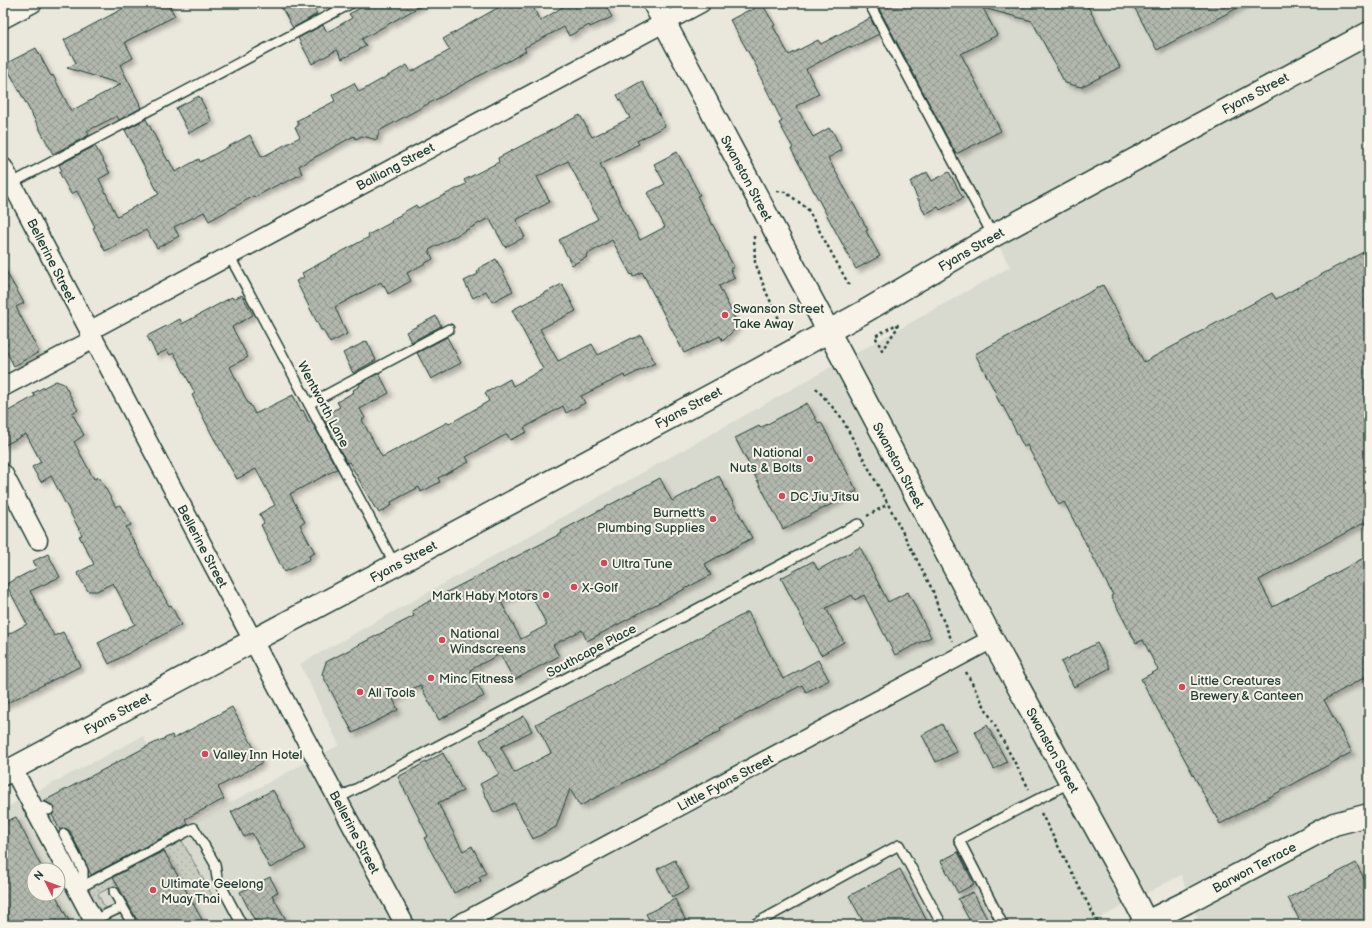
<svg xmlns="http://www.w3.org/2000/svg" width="1372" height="928" viewBox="0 0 1372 928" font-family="'Balsamiq Sans',sans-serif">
  <defs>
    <pattern id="grass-dots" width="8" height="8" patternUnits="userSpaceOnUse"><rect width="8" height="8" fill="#c8ccc1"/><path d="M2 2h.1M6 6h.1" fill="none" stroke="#abb0a6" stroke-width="1.8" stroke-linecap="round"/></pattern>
    <pattern id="building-cross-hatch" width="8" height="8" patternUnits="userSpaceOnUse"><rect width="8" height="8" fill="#b2b8ae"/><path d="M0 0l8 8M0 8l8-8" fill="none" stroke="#90978e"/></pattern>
    <filter id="shadow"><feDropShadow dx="3.5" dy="3.5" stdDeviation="2" flood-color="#0004"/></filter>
  </defs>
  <rect width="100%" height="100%" fill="#eae8dd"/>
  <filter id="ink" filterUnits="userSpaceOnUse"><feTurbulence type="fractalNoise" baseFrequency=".025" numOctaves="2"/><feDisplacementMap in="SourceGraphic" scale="8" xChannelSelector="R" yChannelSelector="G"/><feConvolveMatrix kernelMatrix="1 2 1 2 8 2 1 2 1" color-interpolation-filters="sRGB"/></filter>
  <g filter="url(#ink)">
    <!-- built -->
    <path fill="#d9dacf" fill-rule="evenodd" d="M870 3H1369V925H1200L1181 875 1087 925H3V809L143 736 188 825 339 745 300 664 1010 267ZM34 870H58V894H34Z"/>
    <!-- grass -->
    <path fill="url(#grass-dots)" stroke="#74847a" d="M182 841 212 895 156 925H137L189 897 117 884 98 894 105 908 95 911 85 891Z"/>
    <!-- building -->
    <g fill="url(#building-cross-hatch)" stroke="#1f3d34" fill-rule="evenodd" filter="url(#shadow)">
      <path d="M122 3H168L175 16 125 42 133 58 120 65 140 104H139L141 108 119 120 117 116 87 131 89 135 53 154 5 64 36 48 51 76 53 75 71 111 121 84 67 68 76 63 64 40 124 8Z"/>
      <path d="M279 3H311L317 14 293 28Z"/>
      <path d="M369 3H426L362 39 366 46 342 59 337 50 312 64 298 38 323 25 327 32 352 18 349 14Z"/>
      <path d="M506 3H531L540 21 569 3H604L612 17 590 27 589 25 569 36 564 27 524 48 526 51 505 63 504 62 379 131 377 140 362 136 356 139 354 136 299 166 302 174 282 184 281 183 255 197 254 196 209 221 204 212 174 227 179 236 157 248 146 230 105 251 93 228 95 227 77 191 71 194 59 172 62 171 59 165 95 146 110 173 99 179 117 216 159 194 125 130 146 119 168 161 169 160 175 172 199 159 200 162 250 135 262 157 300 137 295 127 299 125 296 121 335 101 332 95 354 83 359 92 407 65 411 72 450 50 443 39Z"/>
      <path d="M876 3H981L982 6 983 3H1086L1120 67 1081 87 1065 83 1032 21 983 8 997 35 961 54 1001 131 956 154Z"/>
      <path d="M1132 3H1247L1157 50Z"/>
      <path d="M762 4 775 25 773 26 789 55 818 40 821 44 870 18 879 34 851 48 850 46 806 69 819 94 796 106 813 137 829 128 830 130H832L842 150 828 158 868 230 866 231 880 256 856 269 791 149 793 148 779 123 782 121 758 72 759 71 730 20 749 10 750 11Z"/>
      <path d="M642 81 665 126 637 141 639 144 600 164 640 240 665 227 647 193 665 184 654 164 677 152 700 195 697 196 720 238H719L734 267 730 269 735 278 719 286 736 321 737 325 736 328 723 341 720 336 684 353 642 272 633 277 632 274 631 275 612 240 586 255 587 257 572 265 559 240 598 219 568 161 537 177 550 202 516 220 525 237 505 247 489 218 429 250 433 259 407 273 411 281 388 294 384 285 383 286 381 282 335 307 347 334 330 343 323 330H321L296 281 304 277 302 273 369 237 368 235 392 222 391 220 404 213V212L416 205 418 208 466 184 464 180 499 162 498 158 580 115 592 137 630 118 617 95Z"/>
      <path d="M199 96 212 121 189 133 176 108Z"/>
      <path d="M927 172 932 181 949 172 963 198 940 210 938 207 925 214 910 182Z"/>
      <path d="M1369 249V520L1259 580 1273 607 1369 555V675L1324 700 1352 752 1220 824 1141 679 1158 670 1143 640 1136 643 1111 596 1113 595 1064 502 1059 505 1027 445 1024 447 1003 406 1002 407 995 394 996 393 975 354 1103 285 1144 362 1272 293 1276 299Z"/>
      <path d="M496 259 513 291 492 302 486 291 473 298 464 281 478 274 477 272 480 270 479 268Z"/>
      <path d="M3 266 24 303 16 307 39 352 14 366 3 345Z"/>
      <path d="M562 284 576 311 540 329 558 361 592 344 598 355 632 338V339L641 335 655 363 625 378 624 375 581 396 585 403 566 413 563 406 524 428 527 432 510 440 507 434 466 457 469 462 438 478 440 482 421 492 419 487 391 502 392 505 379 513 376 508H375L349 462 347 463 322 416 340 407 337 402 354 392 353 390 360 386 359 384 379 373 389 393 360 409 365 418 362 420 382 457 448 422 449 424 489 401 485 393 510 379 513 386 543 369 512 310Z"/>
      <path d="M242 295 253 315 232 327 248 357 230 367 249 405 250 404 255 414 293 395 301 411 303 410 309 423 312 422 337 469 290 494 305 522 300 525 315 553 309 556 310 559 284 572 261 525 264 523 259 514 275 505 256 469 237 479 212 435 192 395 195 393 174 353 170 355 167 350 157 355 147 336 180 319 182 324 232 297 233 299Z"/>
      <path d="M436 316 441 326 411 342 406 332Z"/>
      <path d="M447 337 461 363 431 379 417 353Z"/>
      <path d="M367 341 376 360 353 373 343 353Z"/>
      <path d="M56 381 64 384 78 410 72 413 84 435 74 442 94 479 99 477 116 507 120 505 131 525 126 527 169 606 171 605 181 625 109 664 98 643 135 624 113 583 97 591H88L77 573 94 564 79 536 82 535 51 476 41 482 32 467 41 462 26 434 3 446V414L35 396 33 393Z"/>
      <path d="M807 403 818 423 821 422 857 491 783 529 735 438 759 426 760 428Z"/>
      <path d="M719 476 752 538 705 564 711 575 587 641 582 630 553 645 559 656 514 680 500 654 470 670 484 696 439 720 420 685 393 699 398 710 353 733 322 674 326 662 414 616 412 611 435 598 537 546 562 533 561 531 660 478 672 501ZM528 589 547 625 521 639 501 602Z"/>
      <path d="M860 547 888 602 908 592 931 637 895 655 864 595 855 600 852 595 826 608 844 642 821 655 804 625 805 624 781 578 813 561 818 570Z"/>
      <path d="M48 554 60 577 30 591 54 636 63 632 81 666 3 705V637L27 624 6 584 37 568 33 561Z"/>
      <path d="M748 612 783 679 818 660 829 680 806 692 802 685 720 728 721 731 580 806 570 789 556 827 533 839 514 803 494 813 480 784 499 774 480 740 524 716 532 731 501 747 514 773 551 753 536 724Z"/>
      <path d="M1097 643 1110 668 1074 687 1061 662Z"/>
      <path d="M232 707 262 763 218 787 224 799 185 819 188 824 91 875 70 831 65 828 60 830 52 815 55 810 54 807 44 801 148 746 172 735 173 739Z"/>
      <path d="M942 724 957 752 936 762 922 735Z"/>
      <path d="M987 725 1007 762 994 769 975 732Z"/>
      <path d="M443 753 463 791 438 803 463 851 472 846 486 873 479 877 481 881 468 888 467 886 454 893 424 838 428 836 398 777Z"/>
      <path d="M273 790 305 849 270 868 252 833 244 837 231 812Z"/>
      <path d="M16 817 43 870H34V894H55L71 925H3V823Z"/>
      <path d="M164 851 205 925H140L113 877Z"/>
      <path d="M958 852 974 884 958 893 941 861Z"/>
      <path d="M675 860 689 888 672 897 657 869Z"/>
      <path d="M1356 863 1369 888V908L1364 910 1369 920 1360 925H1302L1288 898Z"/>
      <path d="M900 869 929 925H865L849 896Z"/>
      <path d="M270 877 278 892 272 895 289 925H257L240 892Z"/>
      <path d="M973 892 990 925H972L958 899Z"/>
      <path d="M675 899 688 925H652L646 914Z"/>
    </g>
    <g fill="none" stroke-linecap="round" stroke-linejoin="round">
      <defs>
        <g id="lane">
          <path d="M869 3 993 236"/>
          <path d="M12 183 352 3"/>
          <path d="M229 255 395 565"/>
          <path d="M309 404 449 329"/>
          <path d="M337 799 858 524"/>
          <path d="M35 809 44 807 49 810"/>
          <path d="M64 834 83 870V877L76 886"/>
          <path d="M77 889 194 828 215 864 217 878 242 925"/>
          <path d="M114 892 130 920"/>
          <path d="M94 920 122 907"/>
          <path d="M753 925 899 845 942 925"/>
          <path d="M1003 925 959 840 1071 782"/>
          <path d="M1041 925 1043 924"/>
        </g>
        <g id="street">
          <path d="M3 19 33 3"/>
          <path d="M3 167 268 669 405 925"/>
          <path d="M89 331 701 3"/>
          <path d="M3 387 94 339"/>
          <path d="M3 473 38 540"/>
          <path d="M13 769 96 925"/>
          <path d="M458 925 992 639"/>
        </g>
        <g id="secondary">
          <path d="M654 3 992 639 1125 881 1146 922"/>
          <path d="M3 774 395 565 749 375 862 313 993 236 1369 33"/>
          <path d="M1141 925 1187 902 1334 824 1369 815"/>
        </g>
      </defs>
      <!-- lane casing -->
      <use href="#lane" stroke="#1f3d34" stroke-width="12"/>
      <!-- street casing -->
      <use href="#street" stroke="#1f3d34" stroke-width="21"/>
      <!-- secondary casing -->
      <use href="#secondary" stroke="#1f3d34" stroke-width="25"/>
      <!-- path -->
      <g stroke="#1f3d34" stroke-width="2.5" stroke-dasharray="3 3" stroke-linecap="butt">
        <path d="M777 191 785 192 807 208 849 285"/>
        <path d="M754 236 755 262 766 292 780 321"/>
        <path d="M897 324 898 327 882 350 875 336Z"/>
        <path d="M816 388 841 417 888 504 933 591 939 611 952 641"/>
        <path d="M867 516 888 504"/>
        <path d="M966 672 1029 789"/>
        <path d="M1041 813 1099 925"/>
      </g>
      <!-- lane -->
      <use href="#lane" stroke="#f7f3e8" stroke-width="9"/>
      <!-- street -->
      <use href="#street" stroke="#f7f3e8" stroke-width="18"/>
      <!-- secondary -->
      <use href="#secondary" stroke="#f7f3e8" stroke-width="22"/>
    </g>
  </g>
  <!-- markers -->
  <g fill="#d1495b" stroke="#f7f3e8" stroke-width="1.5">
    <circle cx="725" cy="315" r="4"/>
    <circle cx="810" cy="459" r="4"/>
    <circle cx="782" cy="496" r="4"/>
    <circle cx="713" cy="519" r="4"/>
    <circle cx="604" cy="563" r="4"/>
    <circle cx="574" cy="587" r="4"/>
    <circle cx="546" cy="595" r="4"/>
    <circle cx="442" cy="640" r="4"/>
    <circle cx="431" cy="678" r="4"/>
    <circle cx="1182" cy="687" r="4"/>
    <circle cx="360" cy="692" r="4"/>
    <circle cx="205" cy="754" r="4"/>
    <circle cx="153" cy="890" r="4"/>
  </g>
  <g text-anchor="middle" stroke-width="4" stroke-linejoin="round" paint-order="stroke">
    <!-- street labels -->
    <g font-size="13" fill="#1f3d34" stroke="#f7f3e8">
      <text transform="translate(1255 93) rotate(-28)" y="5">Fyans Street</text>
      <text transform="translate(395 166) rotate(-28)" y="5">Balliang Street</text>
      <text transform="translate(747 178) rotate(62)" y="5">Swanston Street</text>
      <text transform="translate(971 249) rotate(-30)" y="5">Fyans Street</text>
      <text transform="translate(52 260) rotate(63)" y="5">Bellerine Street</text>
      <text transform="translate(324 404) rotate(62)" y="5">Wentworth Lane</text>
      <text transform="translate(688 407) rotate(-28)" y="5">Fyans Street</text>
      <text transform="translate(899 465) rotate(62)" y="5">Swanston Street</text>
      <text transform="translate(203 546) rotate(62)" y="5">Bellerine Street</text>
      <text transform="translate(403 561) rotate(-28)" y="5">Fyans Street</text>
      <text transform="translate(591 650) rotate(-28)" y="5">Southcape Place</text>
      <text transform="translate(117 713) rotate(-28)" y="5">Fyans Street</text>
      <text transform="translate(1053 750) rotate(61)" y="5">Swanston Street</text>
      <text transform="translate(725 782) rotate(-28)" y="5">Little Fyans Street</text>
      <text transform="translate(355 832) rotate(62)" y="5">Bellerine Street</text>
      <text transform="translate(1254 867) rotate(-28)" y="5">Barwon Terrace</text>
    </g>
    <!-- poi labels -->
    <g font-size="13" fill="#1f3d34" stroke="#f7f3e8" text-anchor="start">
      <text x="733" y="313">Swanson Street<tspan x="733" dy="15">Take Away</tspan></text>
      <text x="802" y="457" text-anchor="end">National<tspan x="802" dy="15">Nuts &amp; Bolts</tspan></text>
      <text x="790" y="501">DC Jiu Jitsu</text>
      <text x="705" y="517" text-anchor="end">Burnett's<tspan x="705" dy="15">Plumbing Supplies</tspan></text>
      <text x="612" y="568">Ultra Tune</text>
      <text x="582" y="592">X-Golf</text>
      <text x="538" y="600" text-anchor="end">Mark Haby Motors</text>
      <text x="450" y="638">National<tspan x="450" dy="15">Windscreens</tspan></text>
      <text x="439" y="683">Minc Fitness</text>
      <text x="1190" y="685">Little Creatures<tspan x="1190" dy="15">Brewery &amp; Canteen</tspan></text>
      <text x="368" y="697">All Tools</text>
      <text x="213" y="759">Valley Inn Hotel</text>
      <text x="161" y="888">Ultimate Geelong<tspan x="161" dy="15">Muay Thai</tspan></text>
    </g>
  </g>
  <!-- margin -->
  <rect width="1372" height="928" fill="none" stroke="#f7f3e8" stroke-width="16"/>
  <rect x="8" y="8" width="1356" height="912" fill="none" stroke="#1f3d34" stroke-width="1.5" filter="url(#ink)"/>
  <!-- north arrow -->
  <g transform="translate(46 882) rotate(312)"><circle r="19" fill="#f7f3e8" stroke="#a1aaa0"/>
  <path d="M0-3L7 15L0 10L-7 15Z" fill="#d1495b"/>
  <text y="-6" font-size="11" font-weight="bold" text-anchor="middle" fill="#1f3d34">N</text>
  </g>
</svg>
